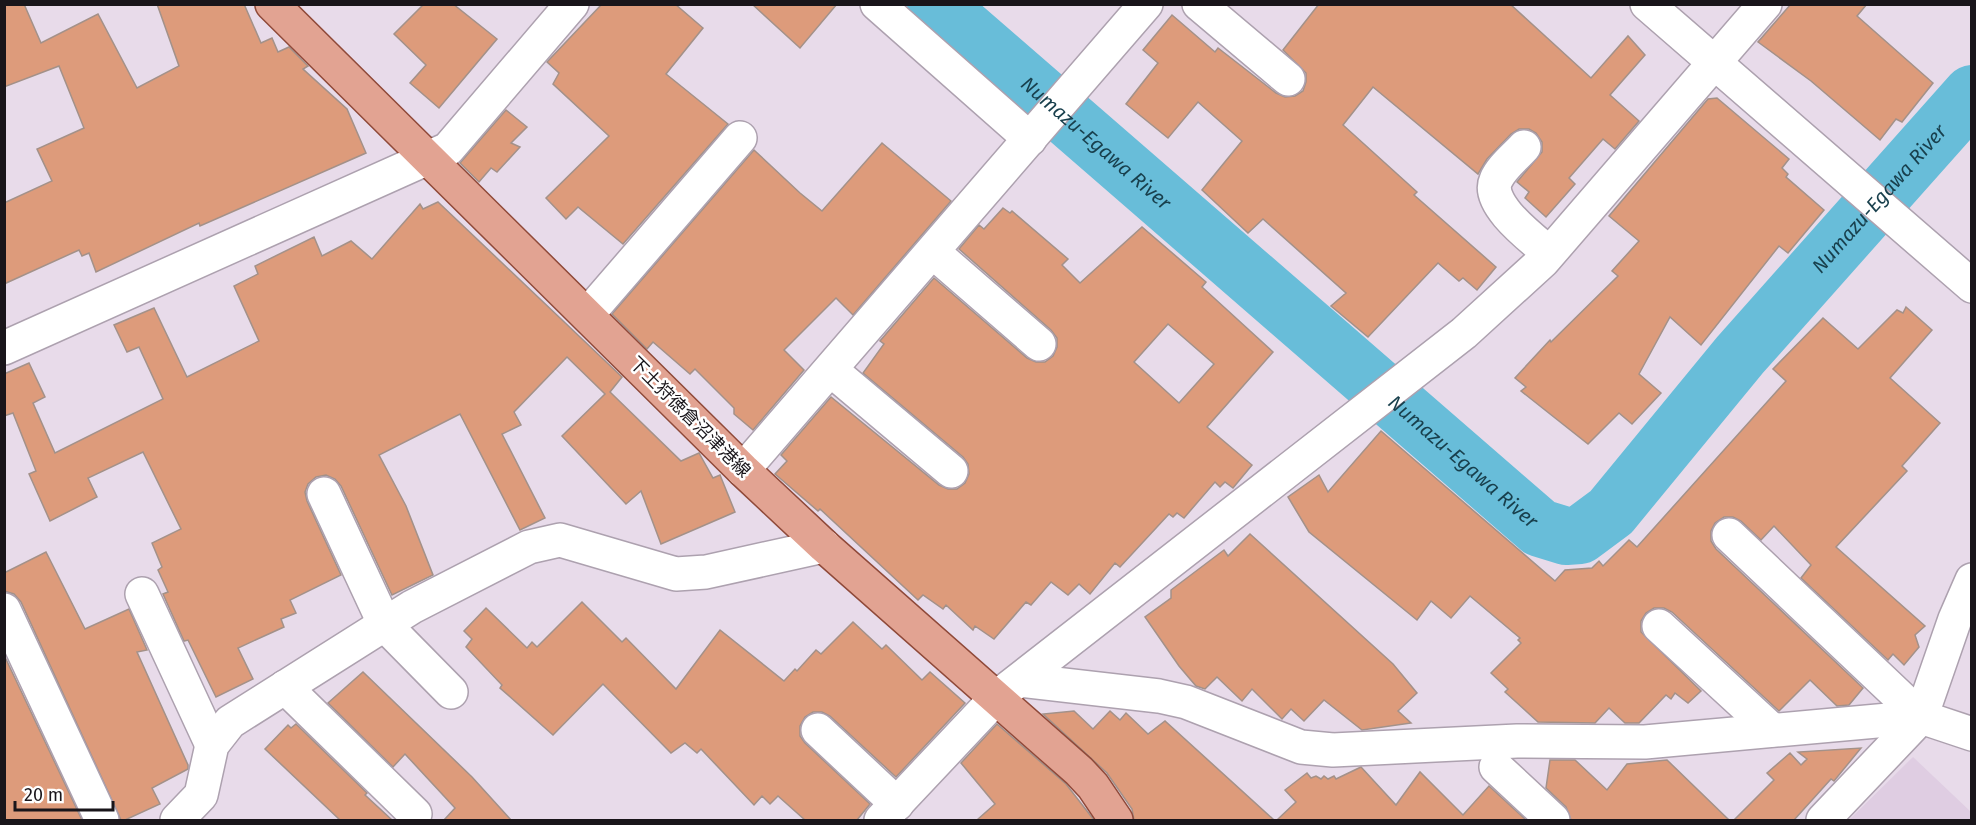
<svg xmlns="http://www.w3.org/2000/svg" width="1976" height="825" viewBox="0 0 1976 825" font-family="'Fira Sans','Noto Sans JP',sans-serif">
  <rect width="100%" height="100%" fill="#e8dbea"/>
  <!-- built -->
  <path fill="#dfcde2" d="M1913 757 1971 812V820H1849Z"/>
  <g fill="none" stroke-linecap="round" stroke-linejoin="round">
    <!-- river -->
    <path stroke="#68bdd9" stroke-width="58" id="s1" d="M936 4 1540 528 1566 536 1580 535 1611 512 1740 355 1972 94"/>
  </g>
  <!-- building -->
  <g fill="#dd9b7b" stroke="#a39189" stroke-width="1.5" fill-rule="evenodd">
    <path d="M4 4H24L41 43 98 14 137 88 179 66 157 4H244L261 43 272 38 278 52 289 47 308 66 303 69 347 109 366 153 200 226 199 223 96 272 89 253 82 256 79 250 4 284V203L52 181 37 149 84 128 59 66 4 87Z"/>
    <path d="M424 4H453L497 39 439 108 410 83 426 65 394 34Z"/>
    <path d="M602 4H675L703 28 666 74 728 124 623 244 578 207 566 219 546 198 609 136 553 84 559 73 547 62Z"/>
    <path d="M752 4H837L800 48Z"/>
    <path d="M1319 4H1510L1591 78 1628 36 1645 55 1610 95 1639 121 1615 149 1603 139 1569 178 1575 184 1546 217 1525 198 1529 192 1517 182 1542 152V142L1536 133 1529 129H1519L1511 134 1487 159 1478 174 1373 87 1343 125 1417 192 1414 195 1496 267 1477 290 1463 278 1459 281 1438 263 1368 337 1331 306 1346 293 1263 219 1248 233 1202 190 1242 141 1198 102 1168 138 1126 104 1158 63 1143 50 1172 15 1215 52 1218 48 1276 93 1285 97 1295 96 1303 91 1306 82V73L1283 50Z"/>
    <path d="M1791 4H1867L1857 16 1933 83 1902 122 1896 119 1880 140 1811 81 1758 42Z"/>
    <path d="M1717 98 1789 159 1782 168 1788 174 1786 177 1824 210 1788 253 1779 246 1701 345 1670 317 1639 374 1661 393 1632 424 1619 413 1588 444 1521 391 1526 387 1515 378 1550 340 1551 342 1618 276 1612 271 1639 241 1609 216 1708 99Z"/>
    <path d="M506 110 527 127 511 143 520 147 497 172 491 168 479 182 460 163Z"/>
    <path d="M882 143 951 201 853 315 836 298 784 350 804 370 753 430 734 414V408L695 369 690 374 653 342 647 349 612 314 754 150 800 193 822 211Z"/>
    <path d="M438 202 622 377 610 392 681 461 699 453 713 478 720 475 735 512 661 544 641 491 626 504 562 436 605 394 567 357 514 412 521 425 502 434 545 518 520 530 460 414 379 455 406 506 433 575 392 595 341 486 335 479 326 475 316 477 308 484 305 492 307 501 341 575 290 600 296 613 281 619 284 627 238 648 253 679 216 697 188 640 184 641 163 594 168 592 158 570 162 567 152 543 181 529 143 452 88 478 97 497 50 521 29 474 36 471 13 413 4 416V374L29 363 45 397 33 403 55 453 163 399 139 347 127 352 114 325 154 308 187 377 259 341 234 286 258 274 255 266 314 237 322 256 351 241 372 259 420 204 423 209Z"/>
    <path d="M1003 208 1010 213 1012 211 1068 259 1062 265 1080 283 1142 227 1206 282 1202 287 1273 352 1207 427 1252 465 1233 488 1225 482 1220 487 1215 482 1184 518 1177 513 1173 517 1169 514 1120 567 1115 563 1090 594 1079 584 1068 595 1051 582 1031 605 1026 602 994 639 975 626 973 630 946 605 943 609 923 595 918 600 820 509 818 511 775 474 787 461 781 455 831 397 939 485 948 489H957L965 483 969 474 968 464 963 457 863 373 884 344 880 341 934 278 1027 358 1036 362H1045L1053 356 1057 347V338L1051 330 959 249 979 225 984 229ZM1168 324 1214 364 1179 403 1134 362Z"/>
    <path d="M1906 307 1932 330 1890 378 1940 423 1902 466 1907 471 1836 547 1925 626 1915 635 1919 647 1904 665 1893 654 1888 660 1801 578 1811 565 1774 526 1761 540 1741 521 1733 517H1724L1715 523 1711 531V541L1716 549 1863 688 1849 705 1837 706 1810 680 1779 711 1672 612 1664 608H1654L1646 613 1641 621V632L1701 691 1688 703 1675 693 1671 699 1666 695 1639 723H1625L1609 708 1595 723 1538 722 1505 692 1508 689 1491 673 1521 643 1518 640 1520 638 1470 596 1451 618 1431 601 1417 620 1309 532 1288 497 1319 475 1328 492 1381 431 1555 581 1565 570 1592 568 1599 561 1603 566 1629 540 1637 547 1786 381 1773 369 1823 318 1858 349 1897 310 1903 313Z"/>
    <path d="M1250 534 1393 664 1417 693 1398 711 1411 723 1362 730 1324 700 1304 721 1291 709 1282 719 1252 689 1242 701 1217 677 1205 689 1196 686 1179 666 1145 617 1171 598V590L1224 550 1228 556Z"/>
    <path d="M46 552 85 629 129 609 147 650 137 652 188 765V769L152 788 160 804 125 820H121L21 602 14 594 4 591V573Z"/>
    <path d="M582 602 622 642 626 638 676 689 720 630 784 681 795 669 797 671 816 650 821 654 853 622 882 649 886 645 922 680 930 672 965 703 896 777 830 716 822 712H813L805 717 800 726V736L805 743 870 804 857 820H805L778 796 770 804 762 796 754 805 701 749 697 753 685 743 671 753 603 684 553 735 500 688 502 685 466 647 472 639 464 631 486 608 527 648 532 642 537 647Z"/>
    <path d="M4 655 82 820H4Z"/>
    <path d="M363 672 472 777 511 820H444L455 808 405 754 393 767 328 703Z"/>
    <path d="M1074 711 1093 729 1110 711 1120 720 1126 713 1148 734 1165 721 1274 820H1134L1132 809 1107 773 1043 714Z"/>
    <path d="M296 724 367 793 365 795 392 820H340L265 749 288 725 291 728Z"/>
    <path d="M997 724 1066 784 1094 820H977L995 804 961 763Z"/>
    <path d="M1861 748 1834 781 1831 779 1794 820H1734L1774 780 1767 773 1790 753 1801 765 1807 759 1798 752Z"/>
    <path d="M1550 760H1575L1607 790 1627 764 1667 760 1729 820H1571L1566 807 1546 788Z"/>
    <path d="M1361 767 1396 805 1420 772 1463 815 1489 786 1526 820H1277L1296 802 1285 790 1307 773 1311 778 1316 776 1321 779 1324 776 1328 779 1334 776 1336 779Z"/>
  </g>
  <g fill="none" stroke-linecap="round" stroke-linejoin="round">
    <defs>
      <g id="minor">
        <path d="M877 4 1030 139"/>
        <path d="M1199 4 1288 79"/>
        <path d="M1647 4 1972 286"/>
        <path d="M1524 147C1515 157 1501 168 1496 180 1485 204 1533 239 1549 253"/>
        <path d="M933 252 1039 344"/>
        <path d="M587 315 740 138"/>
        <path d="M4 348 448 149 572 4"/>
        <path d="M831 370 951 471"/>
        <path d="M743 470 1146 4"/>
        <path d="M324 494 385 625 451 692"/>
        <path d="M1729 535 1921 717"/>
        <path d="M142 594 212 745"/>
        <path d="M4 610 102 820"/>
        <path d="M1659 626 1772 730"/>
        <path d="M1020 680 1159 696 1186 702 1301 747 1333 750 1517 741 1645 742 1921 717 1972 734"/>
        <path d="M285 687 415 814"/>
        <path d="M818 730 897 804"/>
        <path d="M1496 767 1553 820"/>
        <path d="M177 820 201 795 212 745 230 722 412 607 529 547 560 540 676 574 706 572 824 546"/>
        <path d="M881 820 997 697 1464 333 1543 261 1765 4"/>
        <path d="M1823 820 1921 717 1955 619 1972 580"/>
      </g>
      <path id="major" d="M272 4 743 470 824 546 1079 771 1093 786 1116 820"/>
    </defs>
    <!-- minor casing -->
    <use href="#minor" stroke="#ada1af" stroke-width="36"/>
    <!-- major casing -->
    <use href="#major" stroke="#8f4939" stroke-width="36"/>
    <!-- minor -->
    <use href="#minor" stroke="#fff" stroke-width="33"/>
    <!-- major -->
    <use href="#major" stroke="#e2a392" stroke-width="33"/>
  </g>
  <g text-anchor="middle" stroke-width="5" stroke-linejoin="round" paint-order="stroke">
    <!-- street labels -->
    <g font-size="18" fill="#19151a" stroke="#fff">
      <text transform="translate(690 417) rotate(45)" y="6">下土狩徳倉沼津港線</text>
    </g>
    <!-- water labels -->
    <g font-size="20" font-style="italic" fill="#183f4c" stroke="#fff">
      <text dy="7" stroke="none"><textPath href="#s1" startOffset="212">Numazu-Egawa River</textPath></text>
      <text dy="7" stroke="none"><textPath href="#s1" startOffset="1292">Numazu-Egawa River</textPath></text>
      <text dy="7" stroke="none"><textPath href="#s1" startOffset="698">Numazu-Egawa River</textPath></text>
    </g>
  </g>
  <!-- border -->
  <rect width="1976" height="825" fill="none" stroke="#19151a" stroke-width="12"/>
  <!-- scale -->
  <path d="M15 801v9h98v-9" fill="none" stroke="#19151a" stroke-width="3"/>
  <text x="24" y="801" font-size="18" fill="#19151a" stroke="#ffffff" stroke-width="4.5" paint-order="stroke">20 m</text>
</svg>
